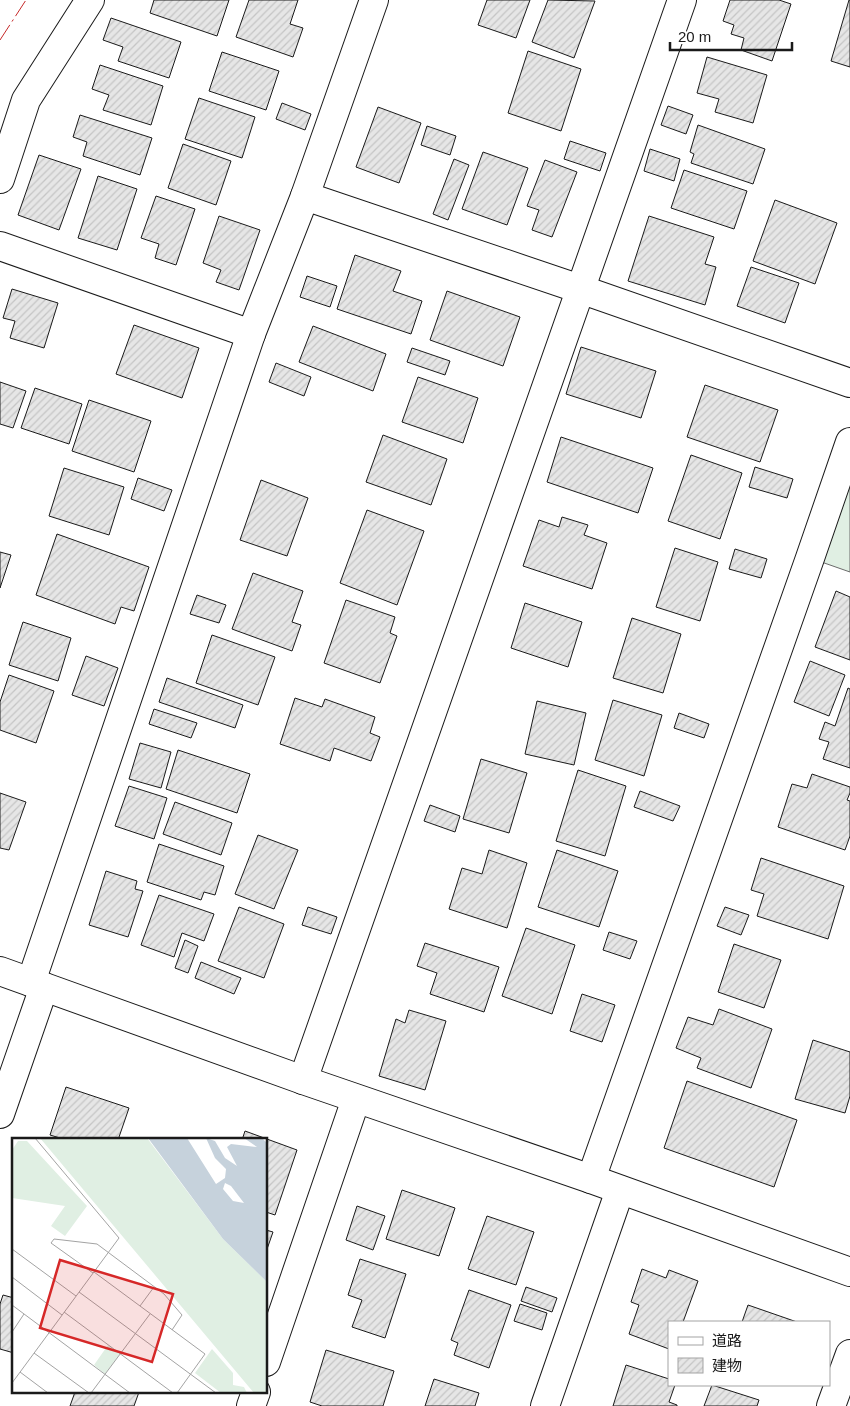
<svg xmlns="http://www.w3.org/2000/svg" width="850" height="1406" viewBox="0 0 850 1406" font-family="Arial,'Noto Sans JP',sans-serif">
  <defs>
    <pattern id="building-hatch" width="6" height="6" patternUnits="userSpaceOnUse" patternTransform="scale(1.25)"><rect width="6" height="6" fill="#e6e6e6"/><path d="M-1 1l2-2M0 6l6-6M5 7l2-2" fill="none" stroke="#c5c5c5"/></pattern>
  </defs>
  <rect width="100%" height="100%" fill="#fff"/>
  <!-- grass -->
  <path fill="#e0efe3" stroke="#6a6a6a" d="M850 442V572L810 558Z"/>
  <!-- building -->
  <g fill="url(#building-hatch)" stroke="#1a1a1a">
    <path d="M154 0H229L217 36 150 13Z"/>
    <path d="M249 0H298L290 24 303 28 293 57 236 37Z"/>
    <path d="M487 0H530L516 38 478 25Z"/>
    <path d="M548 0 595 1 574 58 532 42Z"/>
    <path d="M730 0H779L791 4 772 61 741 50 744 38 731 34 734 25 723 21Z"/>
    <path d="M849 0H850V67L831 61Z"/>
    <path d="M111 18 181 42 169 78 118 61 123 47 103 40Z"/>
    <path d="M528 51 581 69 561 131 508 113Z"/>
    <path d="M222 52 279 71 266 110 209 91Z"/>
    <path d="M707 57 767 75 753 123 715 112 719 99 697 93Z"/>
    <path d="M100 65 163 86 151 125 103 110 109 95 92 89Z"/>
    <path d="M199 98 255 117 242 158 185 139Z"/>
    <path d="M282 103 311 114 305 130 276 119Z"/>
    <path d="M668 106 693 115 686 134 661 125Z"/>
    <path d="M378 107 421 123 399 183 356 167Z"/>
    <path d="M80 115 152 138 140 175 83 156 87 142 73 137Z"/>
    <path d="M698 125 765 149 753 184 691 163 694 154 690 152Z"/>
    <path d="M427 126 456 136 450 155 421 145Z"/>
    <path d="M570 141 606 153 600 171 564 159Z"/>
    <path d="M183 144 231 161 216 205 168 188Z"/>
    <path d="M650 149 680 159 674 181 644 171Z"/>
    <path d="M483 152 528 168 507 225 462 209Z"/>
    <path d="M39 155 81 169 59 230 18 215Z"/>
    <path d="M454 159 469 165 448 220 433 214Z"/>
    <path d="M545 160 577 172 552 237 532 230 539 210 527 206Z"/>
    <path d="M684 170 747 191 734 229 671 208Z"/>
    <path d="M98 176 137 189 117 250 78 238Z"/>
    <path d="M156 196 195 209 176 265 155 258 159 244 141 238Z"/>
    <path d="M775 200 837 223 815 284 753 261Z"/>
    <path d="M219 216 260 230 239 290 216 282 221 270 203 263Z"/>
    <path d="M649 216 714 237 705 264 716 267 705 305 628 281Z"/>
    <path d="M355 255 401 271 393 291 422 301 411 334 337 309Z"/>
    <path d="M751 267 799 283 785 323 737 306Z"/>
    <path d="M307 276 337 286 330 307 300 297Z"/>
    <path d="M12 289 58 303 44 348 10 338 15 321 3 318Z"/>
    <path d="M447 291 520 317 503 366 430 340Z"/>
    <path d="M134 325 199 348 182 398 116 374Z"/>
    <path d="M313 326 386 354 373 391 299 362Z"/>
    <path d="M581 347 656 371 641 418 566 394Z"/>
    <path d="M412 348 450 361 445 375 407 362Z"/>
    <path d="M276 363 311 377 304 396 269 382Z"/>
    <path d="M418 377 478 398 463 443 402 422Z"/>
    <path d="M0 382 26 391 13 428 0 424Z"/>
    <path d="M705 385 778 410 760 462 687 437Z"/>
    <path d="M35 388 82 404 69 444 21 428Z"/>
    <path d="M89 400 151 421 134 472 72 451Z"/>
    <path d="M383 435 447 459 431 505 366 482Z"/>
    <path d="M561 437 653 468 638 513 547 482Z"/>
    <path d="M691 455 742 473 720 539 668 521Z"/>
    <path d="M755 467 793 479 787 498 749 487Z"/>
    <path d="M64 468 124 487 109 535 49 516Z"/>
    <path d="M138 478 172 490 164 511 131 499Z"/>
    <path d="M261 480 308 498 287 556 240 540Z"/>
    <path d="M367 510 424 531 397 605 340 583Z"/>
    <path d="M562 517 588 525 584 535 607 543 592 589 523 566 539 520 559 527Z"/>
    <path d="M57 534 149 567 134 611 121 607 115 624 36 595Z"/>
    <path d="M675 548 718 562 700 621 656 607Z"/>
    <path d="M735 549 767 559 761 578 729 569Z"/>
    <path d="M0 552 11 555 0 588Z"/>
    <path d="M253 573 303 591 292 622 301 625 292 651 232 629Z"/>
    <path d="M836 591 850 597V660L815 647Z"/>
    <path d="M197 595 226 605 219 623 190 614Z"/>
    <path d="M346 600 395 617 390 633 397 636 380 683 324 663Z"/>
    <path d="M525 603 582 622 568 667 511 648Z"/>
    <path d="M632 618 681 634 663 693 613 678Z"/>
    <path d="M23 622 71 638 58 681 9 665Z"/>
    <path d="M212 635 275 657 258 705 196 683Z"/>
    <path d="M86 656 118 668 104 706 72 695Z"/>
    <path d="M810 661 845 675 829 716 794 702Z"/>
    <path d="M9 675 54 691 36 743 0 730V702Z"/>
    <path d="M167 678 243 705 235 728 159 702Z"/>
    <path d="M848 688 850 689V768L823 759 829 742 819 739 825 722 835 726Z"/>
    <path d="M295 698 322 707 325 699 375 717 370 733 380 737 371 761 334 748 330 761 280 744Z"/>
    <path d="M613 700 662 715 644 776 595 760Z"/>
    <path d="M537 701 586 713 574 765 525 754Z"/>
    <path d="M154 709 197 723 191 738 149 724Z"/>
    <path d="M679 713 709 724 704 738 674 728Z"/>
    <path d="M140 743 171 752 161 788 129 779Z"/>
    <path d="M178 750 250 774 237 813 166 789Z"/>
    <path d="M481 759 527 773 509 833 463 819Z"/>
    <path d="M578 770 626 786 605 856 556 841Z"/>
    <path d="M812 774 850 787V793L847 800 850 801V836L845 850 778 827 792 784 807 788Z"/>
    <path d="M129 786 167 798 154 839 115 826Z"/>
    <path d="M640 791 680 806 673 821 634 807Z"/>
    <path d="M0 793 26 802 9 850 0 848Z"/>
    <path d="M175 802 232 823 221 855 163 834Z"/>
    <path d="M430 805 460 816 455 832 424 821Z"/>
    <path d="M258 835 298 850 274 909 235 894Z"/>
    <path d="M159 844 224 866 215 895 204 892 201 900 147 882Z"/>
    <path d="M489 850 527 863 507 928 449 909 462 868 482 874Z"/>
    <path d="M557 850 618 871 599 927 538 907Z"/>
    <path d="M761 858 844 886 828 939 757 916 764 894 751 890Z"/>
    <path d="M106 871 137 881 135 889 143 891 128 937 89 925Z"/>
    <path d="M159 895 214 914 204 941 182 933 174 957 141 945Z"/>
    <path d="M239 907 284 924 264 978 218 961Z"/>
    <path d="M308 907 337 917 331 934 302 925Z"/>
    <path d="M725 907 749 915 741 935 717 926Z"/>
    <path d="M526 928 575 945 552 1014 502 996Z"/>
    <path d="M609 932 637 941 630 959 603 950Z"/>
    <path d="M185 940 198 946 188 973 175 968Z"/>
    <path d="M425 943 499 967 484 1012 430 994 437 973 417 966Z"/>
    <path d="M734 944 781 960 764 1008 718 992Z"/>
    <path d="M201 962 241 978 234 994 195 978Z"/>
    <path d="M582 994 615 1005 602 1042 570 1031Z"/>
    <path d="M719 1009 772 1029 751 1088 697 1068 701 1058 676 1048 688 1017 713 1025Z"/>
    <path d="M409 1010 446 1021 425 1090 379 1076 396 1019 405 1023Z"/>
    <path d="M813 1040 850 1052V1096L845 1113 795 1099Z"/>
    <path d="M687 1081 797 1120 774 1187 664 1148Z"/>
    <path d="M66 1087 129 1108 118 1140H59L60 1138 50 1135Z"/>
    <path d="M245 1131 297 1150 275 1215 266 1212V1140H242Z"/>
    <path d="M402 1190 455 1208 439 1256 386 1239Z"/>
    <path d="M357 1206 385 1216 373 1250 346 1240Z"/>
    <path d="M487 1216 534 1232 516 1285 468 1269Z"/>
    <path d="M266 1230 273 1232 266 1252Z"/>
    <path d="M360 1259 406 1274 385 1338 352 1327 362 1300 348 1295Z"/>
    <path d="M642 1269 666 1278 669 1270 698 1281 683 1322H669V1349L629 1334 639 1305 631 1302Z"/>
    <path d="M526 1287 557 1298 552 1312 521 1301Z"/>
    <path d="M469 1290 511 1305 489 1368 454 1355 458 1343 451 1340Z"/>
    <path d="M3 1295 14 1298V1353L0 1349V1304Z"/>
    <path d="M520 1304 547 1313 542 1330 514 1321Z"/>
    <path d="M748 1305 797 1322H742Z"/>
    <path d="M326 1350 394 1371 383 1406H322L310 1402Z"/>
    <path d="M626 1365 669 1379V1385H675L669 1402 677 1405V1406H613Z"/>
    <path d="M434 1379 479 1393 475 1406H425Z"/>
    <path d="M712 1385 759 1400 757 1406H704Z"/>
    <path d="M75 1392H139L134 1406H70Z"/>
  </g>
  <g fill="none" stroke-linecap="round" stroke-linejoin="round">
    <defs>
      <g id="minor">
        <path d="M0 179 26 100 90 0"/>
        <path d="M305 196 580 289 850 383"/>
        <path d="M0 246 251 334"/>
        <path d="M0 971 303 1080 591 1179 850 1272"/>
        <path d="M31 982 251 334 305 196 374 0"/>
        <path d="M303 1080 682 0"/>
        <path d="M0 1114 44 987"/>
        <path d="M591 1179 810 558 850 442"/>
        <path d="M266 1362 356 1099"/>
        <path d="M251 1406 256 1392"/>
        <path d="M545 1406 620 1190"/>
        <path d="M831 1406 850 1354"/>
      </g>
    </defs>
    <!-- minor casing -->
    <use href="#minor" stroke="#1a1a1a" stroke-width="30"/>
    <!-- minor -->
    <use href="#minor" stroke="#fff" stroke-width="28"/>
    <!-- power -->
    <path stroke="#c62828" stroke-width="1" stroke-dasharray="18 4 2.5 4" stroke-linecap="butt" d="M0 40 26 0"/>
  </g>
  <!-- overview -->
  <g transform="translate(12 1138)">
    <rect width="255" height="255" fill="#fff"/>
    <path d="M28 0H135L211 101 255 144V255H242ZM6 3H15L75 68 53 98 39 88 53 68 0 60V12ZM96 207 108 216 93 236 82 227Z" fill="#e0efe3"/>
    <path d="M200 211 221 235V247L232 249 235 255H209L183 235Z" fill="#e0efe3"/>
    <path d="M136 0H175L204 46 213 40 214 31 203 20 194 0 203 3 213 20 225 28 215 9 219 6 245 9 232 0H250L255 5V144L211 101ZM213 45 219 48 232 65 221 63 211 51Z" fill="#c6d2dc" fill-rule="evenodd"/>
    <path fill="none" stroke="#a3a3a3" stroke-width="1" d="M0 111 64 158M82 134 193 216 165 255M81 135 39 105 42 101 85 106 152 156 170 177 160 192M0 139 50 177M67 154 204 255M0 167 118 255M128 168 142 149M52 174 161 255M0 194 12 176M22 215 77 255M8 234 36 255M0 245 107 100 23 0M79 255 138 176"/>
    <path fill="#d62828" fill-opacity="0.15" stroke="#d62828" stroke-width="2.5" d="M48 122 161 156 140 224 28 190Z"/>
    <rect width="255" height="255" fill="none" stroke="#1a1a1a" stroke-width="2.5"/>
  </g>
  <!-- legend -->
  <rect x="668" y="1321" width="162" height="65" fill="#ffffff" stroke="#a3a3a3"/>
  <rect x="678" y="1337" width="25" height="8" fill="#ffffff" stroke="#a3a3a3"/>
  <text x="712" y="1346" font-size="15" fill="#1a1a1a">道路</text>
  <rect x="678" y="1358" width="25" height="15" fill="url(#building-hatch)" stroke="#a3a3a3"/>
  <text x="712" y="1371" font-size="15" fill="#1a1a1a">建物</text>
  <!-- scale -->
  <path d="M670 42v8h122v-8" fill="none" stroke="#1a1a1a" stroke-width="2.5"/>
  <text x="678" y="42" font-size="15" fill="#1a1a1a" stroke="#ffffff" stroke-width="4" paint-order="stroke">20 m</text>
</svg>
